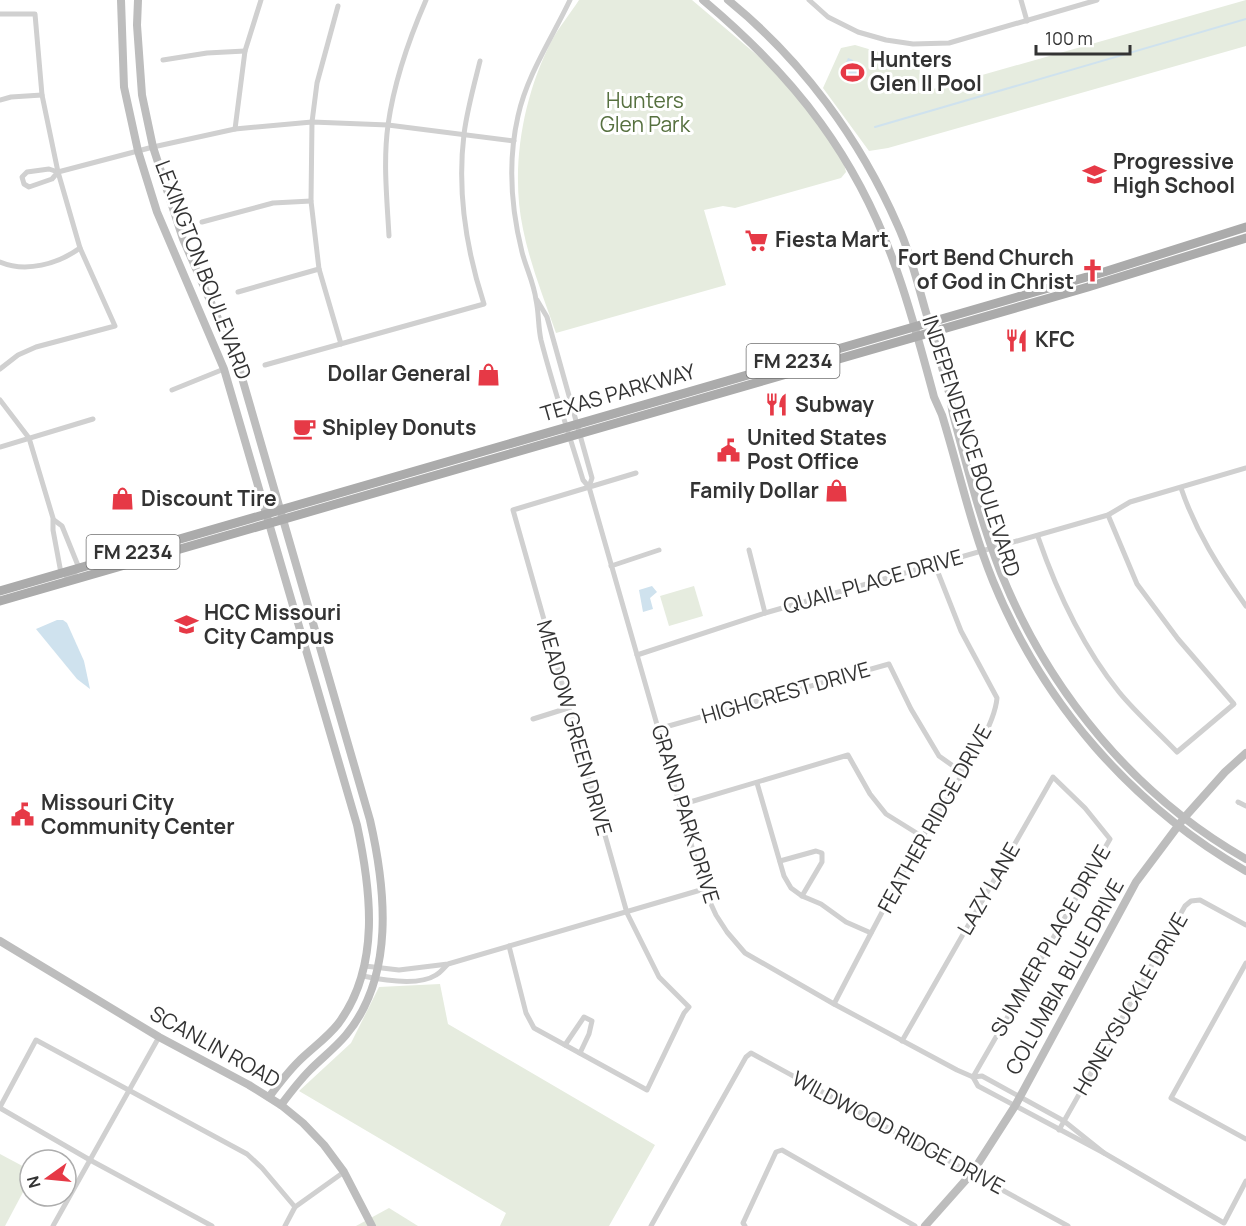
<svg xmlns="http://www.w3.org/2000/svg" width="1246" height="1226" viewBox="0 0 1246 1226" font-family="Manrope,sans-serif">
  <rect width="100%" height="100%" fill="#fff"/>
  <!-- green -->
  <g fill="#e6ecdf">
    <path d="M579 0H692L771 67 816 118 844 164 846 172 841 178 735 208 723 206 704 210 726 285 556 333C544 299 530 264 523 229 510 168 523 97 551 42 559 27 570 14 579 0Z"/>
    <path d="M1246 0V46L888 148 869 151 823 88 841 48 855 45 882 53 885 63H920L919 93Z"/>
    <path d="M694 586 703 616 669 626 660 596Z"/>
    <path d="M440 984 448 1024 655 1145 609 1226H500L506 1213 299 1091 351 1043 379 987Z"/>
    <path d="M0 1154 30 1170V1179L5 1226H0Z"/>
    <path d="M389 1208 418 1226H356Z"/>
  </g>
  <!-- water -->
  <g fill="#cfe2ee">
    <path d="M848 58 853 60 852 65 853 67 864 69 861 81 840 75Z"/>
    <path d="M652 586 657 592 650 598 653 609 643 612 639 590Z"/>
    <path d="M57 620H63L67 623 84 661 90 689 77 679 36 629Z"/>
  </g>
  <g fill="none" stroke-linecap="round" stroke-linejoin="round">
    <!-- stream -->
    <path stroke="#cfe2ee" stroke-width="2" d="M875 127 1246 19"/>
    <!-- street -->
    <g stroke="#d0d0d0" stroke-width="5">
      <path d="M570 0C552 38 527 75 518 116 508 160 511 208 522 252 526 268 534 283 536 300 539 313 538 327 541 340 553 387 569 434 583 480L589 487 704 889 716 915 727 932 745 953 834 1004 957 1070 973 1077 982 1076 1064 1121 1104 1153"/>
      <path d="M809 0 828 17 858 32 886 40 913 44 949 43 1097 0"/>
      <path d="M1021 0 1027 21"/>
      <path d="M338 6 317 83 312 122 311 201 319 269 341 344"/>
      <path d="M0 14H35L42 95 58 172 80 248 115 326 36 347 18 355 0 369"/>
      <path d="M163 60 207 53 245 51"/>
      <path d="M0 100 11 97 42 95"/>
      <path d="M235 129 245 51 261 0"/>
      <path d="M49 169 58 172 52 179 29 187 24 184 22 177 27 172Z"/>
      <path d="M58 172 153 147 235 129 312 122 388 125 514 141"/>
      <path d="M202 222 273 203 311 201"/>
      <path d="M389 236C387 199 383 162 388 125 394 82 409 39 426 0"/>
      <path d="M0 262C26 273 58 264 80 248"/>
      <path d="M238 292 319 269"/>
      <path d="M537 300 547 317 592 478 589 487"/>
      <path d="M265 365 484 304C466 249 457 192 464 134 467 110 474 85 480 61"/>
      <path d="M172 390 224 369"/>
      <path d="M0 400 29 438 53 518V530L61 573"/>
      <path d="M0 447 93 419"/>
      <path d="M1181 488C1196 532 1219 568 1246 606"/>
      <path d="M54 520 62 526 79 568C75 575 68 575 64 581"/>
      <path d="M1038 537C1057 592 1082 646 1119 692 1136 713 1158 732 1177 752L1234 704 1178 639 1137 584 1108 515"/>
      <path d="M749 550 765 613"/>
      <path d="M611 566 659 550"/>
      <path d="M637 655 765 613 1108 515 1130 502 1246 468"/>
      <path d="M533 719 568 708"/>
      <path d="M658 729 889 664 911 709 939 756 963 773"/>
      <path d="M757 783 784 876 791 888 802 896 821 904 846 922 871 933"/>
      <path d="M1238 802 1246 806"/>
      <path d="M680 805 848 755 870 794 886 814 923 837"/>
      <path d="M780 861 816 851 822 853V862L802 896"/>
      <path d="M509 946 526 1013 534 1028 647 1090 684 1013 689 1007 659 977 627 913 513 510 636 473"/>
      <path d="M1246 963 1171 1098 1246 1139"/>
      <path d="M365 966 399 970 448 964 704 889"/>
      <path d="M363 976C382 980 419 986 436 975 440 973 443 969 447 965"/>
      <path d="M834 1004C863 948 892 893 922 838 942 803 994 735 997 698L961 631 935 565"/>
      <path d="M902 1041 1053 777 1085 808 1110 839 973 1077"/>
      <path d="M565 1045 584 1017 592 1021 589 1034 580 1053"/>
      <path d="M973 1077 978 1086 1104 1153 1224 1223 1246 1181"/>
      <path d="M0 1107 36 1040 247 1154 262 1168 295 1207"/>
      <path d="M0 1108 90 1160 212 1226"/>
      <path d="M1059 1130 1185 906 1191 901 1200 900 1246 925"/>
      <path d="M53 1226 159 1037"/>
      <path d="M285 1226 295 1207 344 1172"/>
      <path d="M651 1226 746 1057 751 1053 1068 1226"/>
      <path d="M745 1226 743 1223 776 1152 782 1150 915 1226"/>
    </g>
    <!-- secondary -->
    <g stroke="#bdbdbd" stroke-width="8">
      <path d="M121 0 124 87 138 151 157 212 224 369 357 825C371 890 381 967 338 1024 327 1038 311 1049 298 1062 287 1073 278 1085 269 1097"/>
      <path d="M138 0 137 25 142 95 153 147 183 239 238 364 370 820C386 890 395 976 346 1035 335 1048 322 1058 310 1070 299 1081 290 1093 281 1105"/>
      <path d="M703 0C796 78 859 159 898 274 912 314 923 356 934 397L942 415C959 470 971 527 993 581 1043 703 1131 805 1246 871"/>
      <path d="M728 0C802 60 860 139 898 226 910 252 917 281 925 309 933 336 941 362 948 389 951 397 951 406 953 414 967 467 981 522 1001 573 1049 692 1135 796 1246 859"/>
      <path d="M0 941 159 1037 249 1085 281 1105 303 1123 324 1145 344 1172 372 1226"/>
      <path d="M925 1226 972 1173 1015 1106 1136 882 1184 818 1225 772 1246 753"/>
    </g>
    <!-- primary -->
    <g stroke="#ababab" stroke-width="9">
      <path d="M0 591 1104 272 1246 227"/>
      <path d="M0 601 1088 287 1246 238"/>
    </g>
  </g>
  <!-- icons -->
  <defs>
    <symbol id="stadium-bare" viewBox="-9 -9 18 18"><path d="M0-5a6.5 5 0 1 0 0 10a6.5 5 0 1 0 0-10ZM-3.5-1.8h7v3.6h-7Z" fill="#e63946" stroke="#fff" stroke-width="2.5" paint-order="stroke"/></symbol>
    <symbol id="school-bare" viewBox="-9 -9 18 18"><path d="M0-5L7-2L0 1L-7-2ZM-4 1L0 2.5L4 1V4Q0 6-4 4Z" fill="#e63946" stroke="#fff" stroke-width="2.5" paint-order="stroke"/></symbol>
    <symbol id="supermarket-bare" viewBox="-9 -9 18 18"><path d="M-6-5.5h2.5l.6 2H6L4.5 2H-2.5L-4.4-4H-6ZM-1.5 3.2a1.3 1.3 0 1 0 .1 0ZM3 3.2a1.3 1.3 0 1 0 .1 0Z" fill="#e63946" stroke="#fff" stroke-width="2.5" paint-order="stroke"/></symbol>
    <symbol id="church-bare" viewBox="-9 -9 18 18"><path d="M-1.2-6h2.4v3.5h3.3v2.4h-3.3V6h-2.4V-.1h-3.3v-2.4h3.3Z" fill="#e63946" stroke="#fff" stroke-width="2.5" paint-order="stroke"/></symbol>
    <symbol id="restaurant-bare" viewBox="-9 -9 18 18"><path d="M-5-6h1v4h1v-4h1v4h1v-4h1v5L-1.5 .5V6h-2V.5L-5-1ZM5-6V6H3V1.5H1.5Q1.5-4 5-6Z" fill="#e63946" stroke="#fff" stroke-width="2.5" paint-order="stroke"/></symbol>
    <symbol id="shop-bare" viewBox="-9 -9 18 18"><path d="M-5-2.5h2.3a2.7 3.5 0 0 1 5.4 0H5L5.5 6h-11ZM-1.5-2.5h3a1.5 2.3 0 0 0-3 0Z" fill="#e63946" stroke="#fff" stroke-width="2.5" paint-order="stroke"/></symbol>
    <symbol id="cafe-bare" viewBox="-9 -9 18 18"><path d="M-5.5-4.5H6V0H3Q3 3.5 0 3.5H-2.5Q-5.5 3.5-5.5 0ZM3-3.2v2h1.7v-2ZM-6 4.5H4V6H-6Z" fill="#e63946" stroke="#fff" stroke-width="2.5" paint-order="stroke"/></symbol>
    <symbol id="civic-bare" viewBox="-9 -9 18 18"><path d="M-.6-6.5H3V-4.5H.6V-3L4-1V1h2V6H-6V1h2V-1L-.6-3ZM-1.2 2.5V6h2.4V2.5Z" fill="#e63946" stroke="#fff" stroke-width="2.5" paint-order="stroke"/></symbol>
    <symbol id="university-bare" viewBox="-9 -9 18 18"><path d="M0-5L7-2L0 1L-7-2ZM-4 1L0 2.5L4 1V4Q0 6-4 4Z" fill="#e63946" stroke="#fff" stroke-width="2.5" paint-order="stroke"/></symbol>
  </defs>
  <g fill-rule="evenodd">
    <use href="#stadium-bare" x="836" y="56" width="33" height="33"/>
    <use href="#school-bare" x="1078" y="158" width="33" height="33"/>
    <use href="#supermarket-bare" x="740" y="224" width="33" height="33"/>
    <use href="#church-bare" x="1076" y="254" width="33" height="33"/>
    <use href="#restaurant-bare" x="1000" y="324" width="33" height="33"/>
    <use href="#shop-bare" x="472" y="358" width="33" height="33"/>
    <use href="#restaurant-bare" x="760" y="388" width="33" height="33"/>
    <use href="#cafe-bare" x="288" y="412" width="33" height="33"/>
    <use href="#civic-bare" x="712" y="434" width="33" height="33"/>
    <use href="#shop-bare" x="820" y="474" width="33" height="33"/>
    <use href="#shop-bare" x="106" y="482" width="33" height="33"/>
    <use href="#university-bare" x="170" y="608" width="33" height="33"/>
    <use href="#civic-bare" x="6" y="798" width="33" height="33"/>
  </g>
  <g text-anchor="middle" stroke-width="6" stroke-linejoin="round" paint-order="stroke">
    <!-- shield labels -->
    <g fill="#fff" stroke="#707070" stroke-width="1.5">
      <rect x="746.5" y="344" width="93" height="34" rx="4.5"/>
      <rect x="86.5" y="535" width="93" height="34" rx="4.5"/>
    </g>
    <g font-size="20" font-weight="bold" fill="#333">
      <text x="793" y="368">FM 2234</text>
      <text x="133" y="559">FM 2234</text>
    </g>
    <!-- poi labels -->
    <g font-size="21" font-weight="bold" fill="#333" stroke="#fff" text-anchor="start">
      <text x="870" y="67">Hunters<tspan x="870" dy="24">Glen II Pool</tspan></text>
      <text x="1113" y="169">Progressive<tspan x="1113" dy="24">High School</tspan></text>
      <text x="775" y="247">Fiesta Mart</text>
      <text x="1074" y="265" text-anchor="end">Fort Bend Church<tspan x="1074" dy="24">of God in Christ</tspan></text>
      <text x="1035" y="347">KFC</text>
      <text x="471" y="381" text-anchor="end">Dollar General</text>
      <text x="795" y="412">Subway</text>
      <text x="322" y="435">Shipley Donuts</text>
      <text x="747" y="445">United States<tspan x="747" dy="24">Post Office</tspan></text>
      <text x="819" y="498" text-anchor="end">Family Dollar</text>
      <text x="141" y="506">Discount Tire</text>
      <text x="204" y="620">HCC Missouri<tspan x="204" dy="24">City Campus</tspan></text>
      <text x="41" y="810">Missouri City<tspan x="41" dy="24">Community Center</tspan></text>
    </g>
    <!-- park labels -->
    <g font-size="21" fill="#56703f" stroke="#fff">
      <text x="645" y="108">Hunters<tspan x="645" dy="24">Glen Park</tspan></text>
    </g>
    <!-- street labels -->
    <g font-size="21" fill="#333" stroke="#fff">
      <text transform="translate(203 270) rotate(69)" y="7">LEXINGTON BOULEVARD</text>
      <text transform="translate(618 393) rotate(-16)" y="7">TEXAS PARKWAY</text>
      <text transform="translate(971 446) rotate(72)" y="7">INDEPENDENCE BOULEVARD</text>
      <text transform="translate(873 582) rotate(-16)" y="7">QUAIL PLACE DRIVE</text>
      <text transform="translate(786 693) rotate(-16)" y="7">HIGHCREST DRIVE</text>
      <text transform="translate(574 728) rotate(74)" y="7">MEADOW GREEN DRIVE</text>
      <text transform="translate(685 814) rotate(73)" y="7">GRAND PARK DRIVE</text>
      <text transform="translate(935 819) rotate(-61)" y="7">FEATHER RIDGE DRIVE</text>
      <text transform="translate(989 889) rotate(-60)" y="7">LAZY LANE</text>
      <text transform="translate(1051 941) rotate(-60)" y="7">SUMMER PLACE DRIVE</text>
      <text transform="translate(1065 977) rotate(-61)" y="7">COLUMBIA BLUE DRIVE</text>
      <text transform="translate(1131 1004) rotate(-60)" y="7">HONEYSUCKLE DRIVE</text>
      <text transform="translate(215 1047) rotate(29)" y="7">SCANLIN ROAD</text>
      <text transform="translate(898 1133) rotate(28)" y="7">WILDWOOD RIDGE DRIVE</text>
    </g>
  </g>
  <!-- north arrow -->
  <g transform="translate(48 1178) rotate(255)"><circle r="28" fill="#ffffff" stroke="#adadad" stroke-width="1.5"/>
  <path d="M0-4.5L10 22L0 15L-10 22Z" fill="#e63946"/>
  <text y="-9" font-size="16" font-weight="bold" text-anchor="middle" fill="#333333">N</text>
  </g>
  <!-- scale -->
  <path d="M1036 45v9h94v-9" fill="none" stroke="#333333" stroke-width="3"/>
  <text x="1045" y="45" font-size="18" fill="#333333" stroke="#ffffff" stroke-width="4.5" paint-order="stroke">100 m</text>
</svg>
